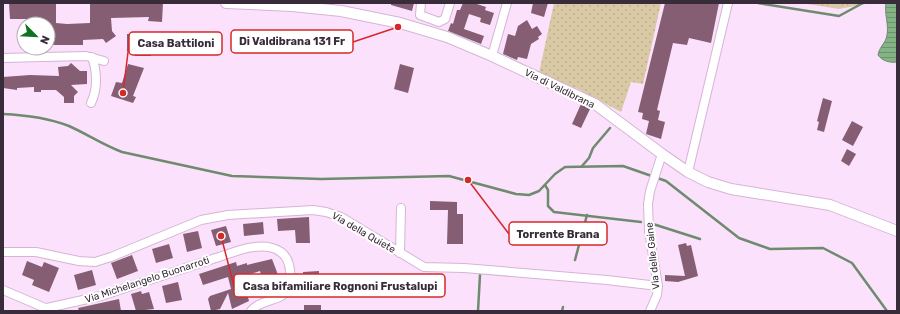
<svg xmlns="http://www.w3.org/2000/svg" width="900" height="314" viewBox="0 0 900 314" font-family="Rubik,sans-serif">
  <defs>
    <pattern id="forest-crowns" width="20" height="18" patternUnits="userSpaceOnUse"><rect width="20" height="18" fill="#dac9a5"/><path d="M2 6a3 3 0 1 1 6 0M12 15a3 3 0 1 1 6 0" fill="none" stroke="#bcad8f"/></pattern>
    <pattern id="garden-dots" width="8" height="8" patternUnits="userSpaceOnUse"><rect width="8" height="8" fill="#dac9a5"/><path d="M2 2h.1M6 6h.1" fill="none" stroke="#bcad8f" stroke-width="1.8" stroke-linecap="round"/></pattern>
    <pattern id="water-rules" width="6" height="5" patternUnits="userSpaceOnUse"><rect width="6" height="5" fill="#84b485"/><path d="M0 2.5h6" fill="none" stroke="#6d936e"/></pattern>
  </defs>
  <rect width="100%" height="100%" fill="#fce1fd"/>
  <!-- forest -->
  <path fill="url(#forest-crowns)" d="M801 3H871L839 9Z"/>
  <!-- garden -->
  <path fill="url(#garden-dots)" d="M554 3H661L643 84 631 82 621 112 578 89 539 73Z"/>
  <!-- water -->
  <path fill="url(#water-rules)" stroke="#6e8b6e" d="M886 3H897V62C890 63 882 61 878 55 879 47 886 43 887 35 889 24 884 13 886 3Z"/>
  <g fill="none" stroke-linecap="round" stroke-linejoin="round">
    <!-- stream -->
    <g stroke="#6e8b6e" stroke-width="2.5">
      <path d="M758 3 839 16 863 3"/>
      <path d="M3 114C26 115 48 118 69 126 87 134 103 145 122 152L232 176 321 179 449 176 516 194 529 195 539 191 555 174 565 167 623 166 666 181 739 238 770 249 823 248 852 263 887 311"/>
      <path d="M582 166 589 158 593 148 610 128"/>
      <path d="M545 185 548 190V206L554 212 641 222"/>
      <path d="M653 224 700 239"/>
      <path d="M575 260 587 215"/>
      <path d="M478 311 480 275"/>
      <path d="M562 311 563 307"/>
    </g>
  </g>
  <!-- building -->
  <g fill="#855e73">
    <path d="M9 3H56V23L67 24 90 23V3H163L162 22 148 21 149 17 111 18 112 31 116 36 106 43 103 39 83 40V45H53V42H48V24H33V19H10Z"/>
    <path d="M391 3H414L412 11 391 5Z"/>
    <path d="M463 3H474L486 7 485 10 494 13 490 25 480 22 481 18 469 14 464 29 484 36 481 44 448 31 451 23 453 24 457 10H460Z"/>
    <path d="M533 3H548L544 17 531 13Z"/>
    <path d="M665 3H719L711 43 689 38 687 45 673 43 657 110 660 111 658 120 665 122 661 139 646 134 649 121 642 119 643 113 638 112Z"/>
    <path d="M527 20 532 29 537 26 542 34 538 37 539 39 531 44 527 59 518 57 517 60 503 54 508 34 515 36 518 26Z"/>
    <path d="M127 34H140V42H151V56H135V51H127Z"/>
    <path d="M71 63 80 71H87V84L71 85 78 92 74 96V103H64V97L56 90H41V92H34V87L17 88V90L3 88V77L30 75 59 76 58 67 68 66Z"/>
    <path d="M128 64 144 68 133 96 136 97 133 103 111 96 116 82 122 83Z"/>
    <path d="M400 64 414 68 408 93 394 89Z"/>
    <path d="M823 98 832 101 824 132 817 130 819 122 817 121Z"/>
    <path d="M581 104 590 109 581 128 572 124Z"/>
    <path d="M852 121 863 127 853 146 842 140Z"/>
    <path d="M847 149 856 154 849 166 841 161Z"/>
    <path d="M430 201 457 202V214H463V244H447L448 210H430Z"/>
    <path d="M309 217 310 243H296L295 230 278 231 277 219Z"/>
    <path d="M263 222 264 234 244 236 243 224Z"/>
    <path d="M226 226 231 242 216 246 211 230Z"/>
    <path d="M198 231 202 248 187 252 183 234Z"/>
    <path d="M686 243 687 246 691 245 698 276 678 282 665 281V275L685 276 678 245Z"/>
    <path d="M169 244 173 258 156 263 152 249Z"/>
    <path d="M132 255 138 271 117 279 111 263Z"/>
    <path d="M272 259 280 280 266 284 264 275H261L260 271 245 276 247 281 244 282 249 301 232 309 228 293 220 309 211 311 208 299 210 296 231 289 228 277 203 285 199 274 236 262 237 266 247 263V265Z"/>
    <path d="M27 261 42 267 44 262 59 268 49 292 32 285 34 280 22 275Z"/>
    <path d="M92 270 96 285 78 290 74 275Z"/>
    <path d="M319 271V288H303V272Z"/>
    <path d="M178 282 182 300 166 303 162 286Z"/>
    <path d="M141 291 142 294 149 292 154 309 136 311 131 294Z"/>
    <path d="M119 299 121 311H79L78 308Z"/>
    <rect x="304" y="305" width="17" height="6"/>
  </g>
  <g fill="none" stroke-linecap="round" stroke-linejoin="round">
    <defs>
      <g id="minor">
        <path d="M421 3 420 15 439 22 445 19 450 3"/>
        <path d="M492 56 507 3"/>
        <path d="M3 58 86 56 104 61"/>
        <path d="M91 103C98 89 97 71 92 57"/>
        <path d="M688 172 728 3"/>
        <path d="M3 252H36L79 261 95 262 111 257 201 220 228 215 313 210 326 212 341 217 424 267 464 268 607 280 658 286"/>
        <path d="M400 253 401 208"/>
        <path d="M3 290 50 310"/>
        <path d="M47 308 101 296 240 250C260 244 288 243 290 271 291 278 290 286 286 292 278 302 261 299 251 311"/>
        <path d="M650 311 657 295 658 286 649 231 648 204 650 191 662 154"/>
      </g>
      <path id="tertiary" d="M226 3 292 6 341 11 400 23 447 37 492 56 595 104 662 154 688 172 708 182 731 189 830 205 897 231"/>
    </defs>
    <!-- minor casing -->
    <use href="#minor" stroke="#d5b4d6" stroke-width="10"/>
    <!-- tertiary casing -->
    <use href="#tertiary" stroke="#d5b4d6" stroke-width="12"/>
    <!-- minor -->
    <use href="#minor" stroke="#fff" stroke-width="8"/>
    <!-- tertiary -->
    <use href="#tertiary" stroke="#fff" stroke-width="10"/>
  </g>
  <g text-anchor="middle" stroke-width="4" stroke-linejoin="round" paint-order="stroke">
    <!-- street labels -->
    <g font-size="10" fill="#392c3a" stroke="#fff">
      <text transform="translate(560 88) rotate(26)" y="4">Via di Valdibrana</text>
      <text transform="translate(364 232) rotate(30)" y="4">Via della Quiete</text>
      <text transform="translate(652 256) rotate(-96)" y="4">Via delle Gaine</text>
      <text transform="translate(147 279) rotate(-18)" y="4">Via Michelangelo Buonarroti</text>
    </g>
  </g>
  <!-- callouts -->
  <path fill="none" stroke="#d62828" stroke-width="1.5" d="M398 27L353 42M123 93L129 44M468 180L509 234M221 236L234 286"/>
  <g fill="#d62828" stroke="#fff" stroke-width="1.5">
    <circle cx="398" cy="27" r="4"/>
    <circle cx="123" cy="93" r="4"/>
    <circle cx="468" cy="180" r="4"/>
    <circle cx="221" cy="236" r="4"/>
  </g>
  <g fill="#fff" stroke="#d62828" stroke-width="1.5">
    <rect x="231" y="30" width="122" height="23" rx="4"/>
    <rect x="129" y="32" width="93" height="23" rx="4"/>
    <rect x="509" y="222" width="98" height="23" rx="4"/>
    <rect x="234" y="274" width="211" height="23" rx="4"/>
  </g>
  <g font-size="11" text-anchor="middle" font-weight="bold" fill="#392c3a">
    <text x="292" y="45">Di Valdibrana 131 Fr</text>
    <text x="176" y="47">Casa Battiloni</text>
    <text x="558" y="238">Torrente Brana</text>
    <text x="340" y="290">Casa bifamiliare Rognoni Frustalupi</text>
  </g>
  <!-- border -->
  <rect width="900" height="314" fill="none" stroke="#392c3a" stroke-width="8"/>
  <!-- north arrow -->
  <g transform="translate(36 36) rotate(114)"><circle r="19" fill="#ffffff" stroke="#b0abb0"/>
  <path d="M0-3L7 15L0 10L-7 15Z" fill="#107221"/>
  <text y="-6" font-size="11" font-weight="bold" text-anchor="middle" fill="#392c3a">N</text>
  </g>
</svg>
